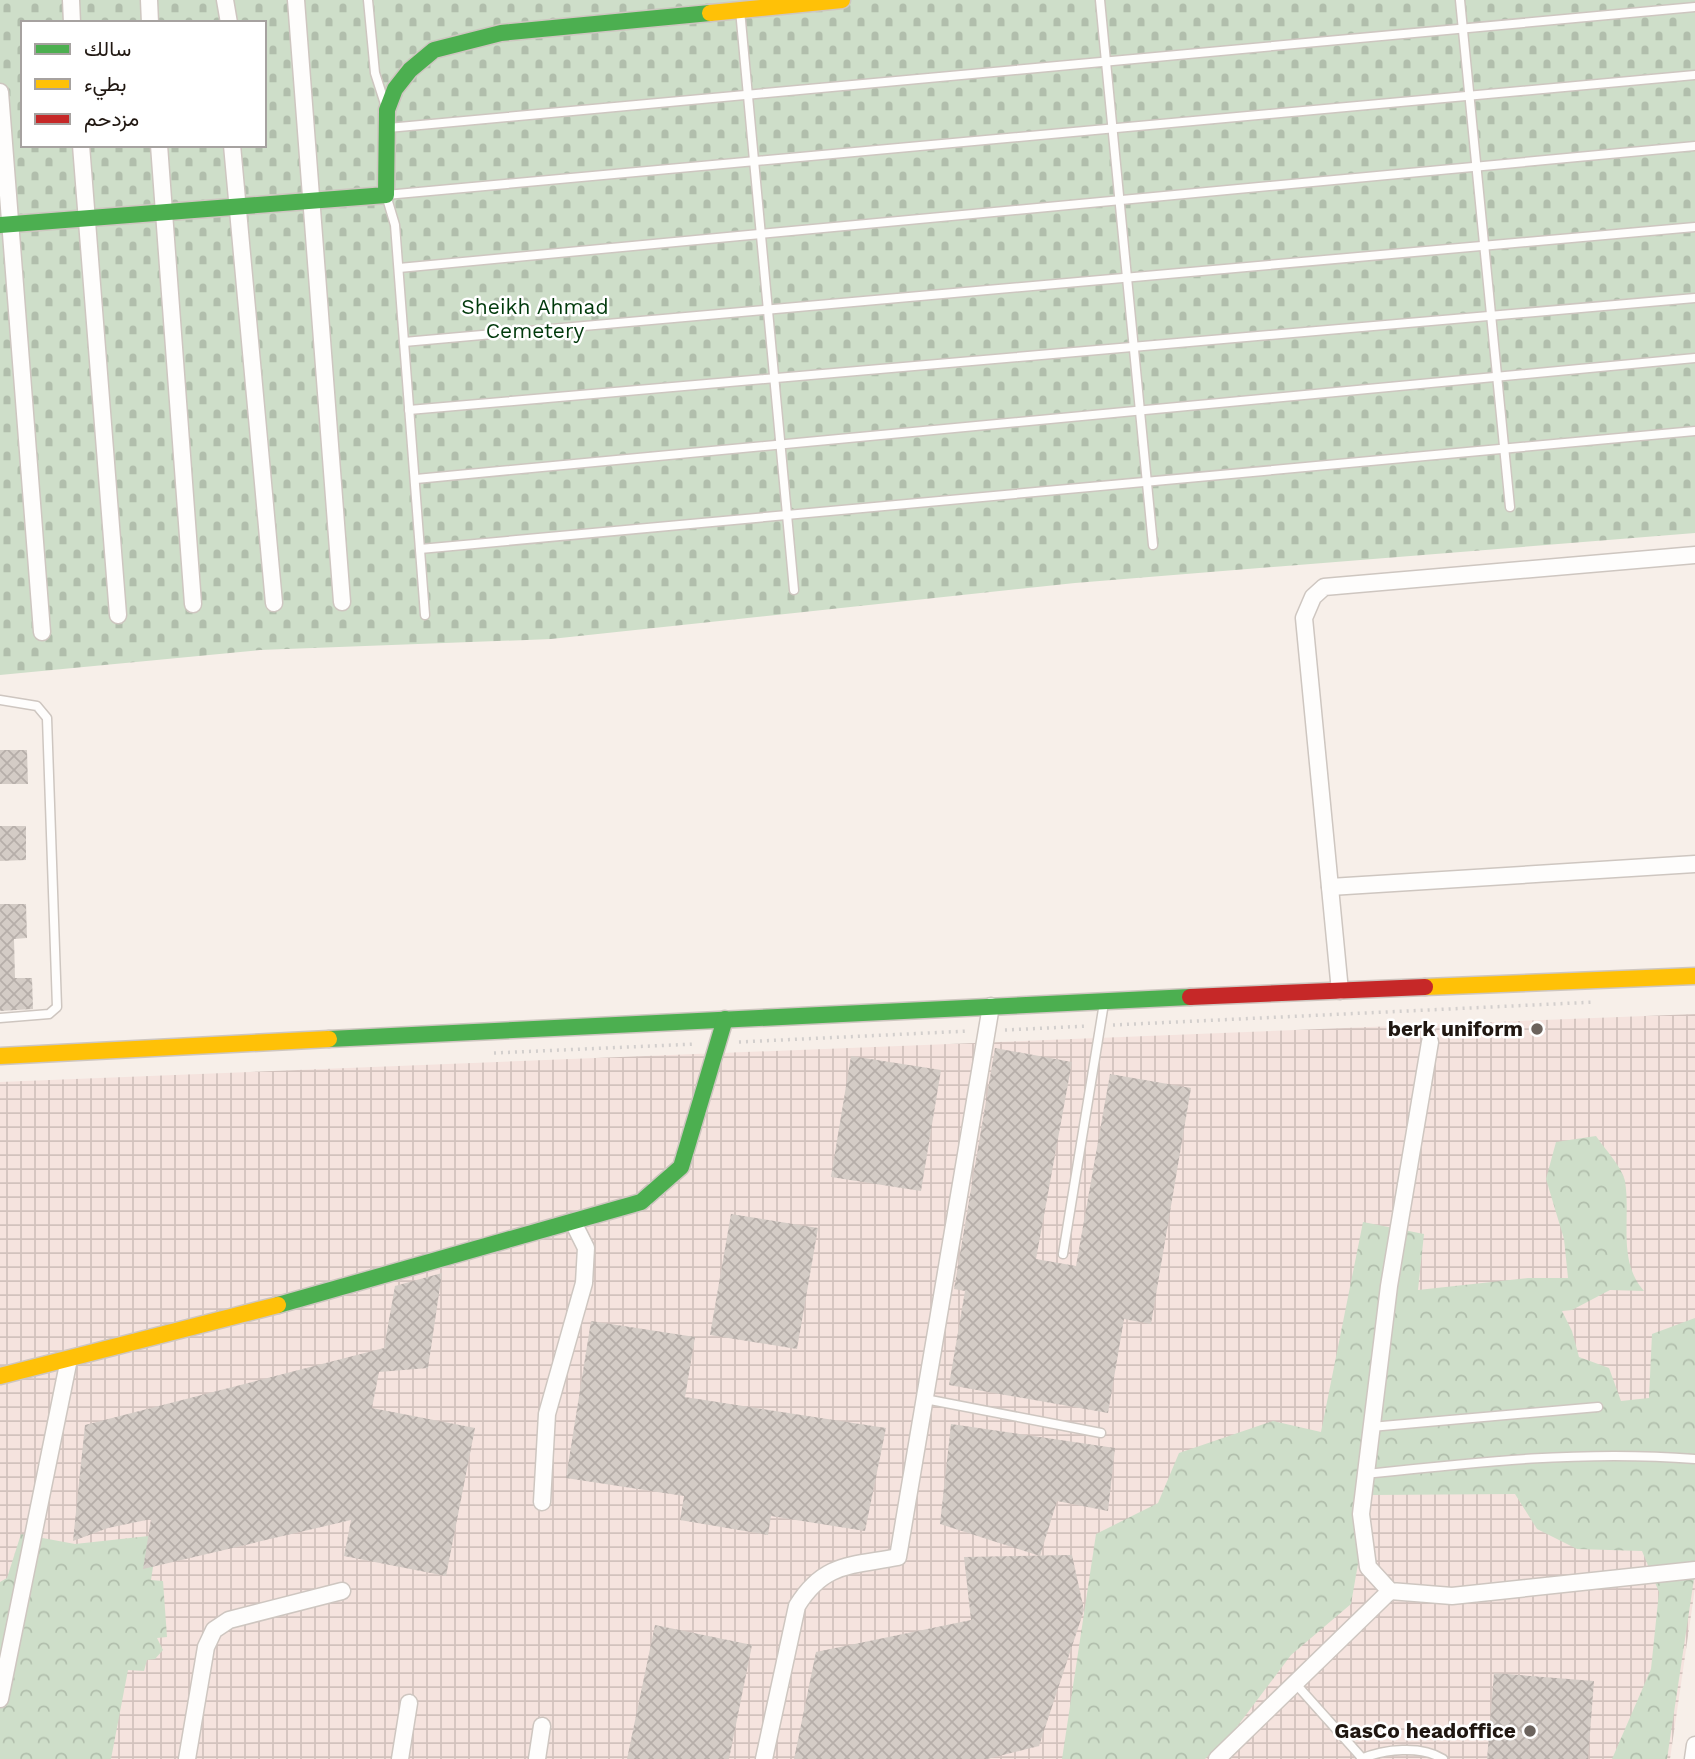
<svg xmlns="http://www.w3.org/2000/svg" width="1695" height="1759" viewBox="0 0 1695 1759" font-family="'Work Sans',Vazirmatn,sans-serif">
  <defs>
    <pattern id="industrial-grid" width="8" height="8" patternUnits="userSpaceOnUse" patternTransform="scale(1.75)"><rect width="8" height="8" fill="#f5e3de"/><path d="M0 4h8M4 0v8" fill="none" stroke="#d2c2bd"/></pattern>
    <pattern id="forest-crowns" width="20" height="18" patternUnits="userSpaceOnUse" patternTransform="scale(1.75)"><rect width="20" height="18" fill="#cedec9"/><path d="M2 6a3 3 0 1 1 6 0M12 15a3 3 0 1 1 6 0" fill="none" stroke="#b1beac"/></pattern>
    <pattern id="cemetery-stones" width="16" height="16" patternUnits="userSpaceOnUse" patternTransform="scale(1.75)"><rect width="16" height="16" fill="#cedec9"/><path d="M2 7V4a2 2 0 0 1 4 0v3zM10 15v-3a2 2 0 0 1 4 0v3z" fill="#b1beac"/></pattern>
    <pattern id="building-cross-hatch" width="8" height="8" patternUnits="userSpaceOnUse" patternTransform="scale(1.75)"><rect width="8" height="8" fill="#d4ccc6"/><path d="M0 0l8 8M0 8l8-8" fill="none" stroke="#b6aea9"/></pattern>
  </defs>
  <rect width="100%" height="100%" fill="#f7efe9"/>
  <!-- industrial -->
  <path fill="url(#industrial-grid)" d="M1695 1014V1588L1670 1759H0V1082Z"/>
  <!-- forest -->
  <g fill="url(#forest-crowns)">
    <path d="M1596 1136C1604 1148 1622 1167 1625 1181 1631 1218 1617 1261 1644 1291L1610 1290 1572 1310 1562 1311 1572 1331 1579 1357 1609 1368 1621 1401 1649 1398 1652 1334 1695 1318V1572L1667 1759H1612L1651 1669 1659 1592 1642 1551 1577 1549 1537 1529 1515 1494 1370 1495 1351 1604 1291 1655 1233 1732 1205 1759H1062L1096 1534 1158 1503 1179 1453 1273 1421 1321 1432 1363 1222 1424 1234 1418 1290 1528 1278H1568L1564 1239 1546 1179 1556 1142Z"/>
    <path d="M21 1534 75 1544 158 1535 151 1580 163 1581 167 1637 157 1638 163 1650 155 1659 147 1660 144 1671 128 1670 111 1759H0V1582L7 1578Z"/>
  </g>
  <!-- cemetery -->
  <path fill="url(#cemetery-stones)" fill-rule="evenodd" d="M0 0H1695V533L1075 583 551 639 260 650 0 675ZM23 23H264V145H23Z"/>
  <!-- building -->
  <g fill="url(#building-cross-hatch)">
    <path d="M0 750H27L28 784H0Z"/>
    <path d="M0 826H26V860L0 861Z"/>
    <path d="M0 904H26L27 938 14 939 15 978H32L33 1009 0 1011Z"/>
    <path d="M995 1048 1072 1062 1036 1259 1076 1266 1110 1074 1191 1088 1151 1324 1124 1319 1108 1413 949 1385 965 1291 954 1289Z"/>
    <path d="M851 1056 941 1070 921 1191 831 1177Z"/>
    <path d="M731 1214 818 1228 797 1349 710 1335Z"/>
    <path d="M442 1273 428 1368 379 1372 372 1408 475 1428 446 1576 344 1556 351 1520 143 1569 151 1519 108 1528 73 1541 85 1425 384 1348 395 1286Z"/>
    <path d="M591 1321 695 1337 685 1397 886 1428 865 1531 771 1516 768 1535 680 1520 684 1496 566 1478Z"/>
    <path d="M951 1424 1115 1448 1108 1511 1057 1501 1040 1556 940 1524Z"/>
    <path d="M1072 1555 1084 1610 1039 1746 987 1759H794L816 1652 971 1620 964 1557Z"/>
    <path d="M655 1625 752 1645 729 1759H627Z"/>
    <path d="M1494 1673 1594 1681 1588 1759H1487Z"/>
  </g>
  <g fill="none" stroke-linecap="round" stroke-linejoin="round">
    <defs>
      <g id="lane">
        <path d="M368 0 375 73 385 104"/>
        <path d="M1100 0 1153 545"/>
        <path d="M1460 0 1510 507"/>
        <path d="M740 10 794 590"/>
        <path d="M388 128 1695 7"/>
        <path d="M399 268 1695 146"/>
        <path d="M404 342 1695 227"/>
        <path d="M409 410 1695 298"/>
        <path d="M416 479 1695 358"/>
        <path d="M420 549 1695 431"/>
        <path d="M425 615 395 225 386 195 1695 75"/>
        <path d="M0 700 37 706 47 718 57 1007 49 1014 0 1018"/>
        <path d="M1063 1254 1104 1003"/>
        <path d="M925 1399 1101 1433"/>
        <path d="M1371 1427 1598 1407"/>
        <path d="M1366 1474C1476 1462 1584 1450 1695 1459"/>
        <path d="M1295 1683 1362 1758"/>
        <path d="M1361 1759C1384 1749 1421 1745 1443 1759"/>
      </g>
      <g id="street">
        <path d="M71 0 72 23"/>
        <path d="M149 0 150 23"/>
        <path d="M225 0 229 23"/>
        <path d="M296 0 342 602"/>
        <path d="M0 92 42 632"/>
        <path d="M81 145 118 615"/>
        <path d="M159 145 193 604"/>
        <path d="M232 145 274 603"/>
        <path d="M1330 887 1695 864"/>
        <path d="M1340 991 1304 618 1313 597 1324 587 1695 555"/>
        <path d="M1430 1042 1389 1286 1361 1514 1368 1567 1390 1591 1452 1596 1695 1570"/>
        <path d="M542 1502 547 1414 584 1283 586 1248 573 1222"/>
        <path d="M0 1699 69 1359"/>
        <path d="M187 1759 206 1647 214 1630 229 1620 342 1591"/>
        <path d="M400 1759 409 1703"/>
        <path d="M537 1759 542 1726"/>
        <path d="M764 1759 797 1606C824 1562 852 1566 898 1557L991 1006"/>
        <path d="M1217 1759 1390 1591"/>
        <path d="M1693 1759 1695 1745"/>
      </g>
      <g id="fast">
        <path d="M0 225 386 195 387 110 395 89 410 70 434 50 501 33 710 13"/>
        <path d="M329 1039 1190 997"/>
        <path d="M278 1305 641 1202 681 1167 725 1019"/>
      </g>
      <g id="slow">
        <path d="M710 13 842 0"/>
        <path d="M1425 987 1695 976"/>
        <path d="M0 1056 329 1039"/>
        <path d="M0 1376 278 1305"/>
      </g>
      <path id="jam" d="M1190 997 1425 987"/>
    </defs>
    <!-- lane casing -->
    <use href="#lane" stroke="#cec6c0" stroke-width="11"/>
    <!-- street casing -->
    <use href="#street" stroke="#cec6c0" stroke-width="19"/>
    <!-- fast casing -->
    <use href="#fast" stroke="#cec6c0" stroke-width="19"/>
    <!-- slow casing -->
    <use href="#slow" stroke="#cec6c0" stroke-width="19"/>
    <!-- jam casing -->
    <use href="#jam" stroke="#cec6c0" stroke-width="19"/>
    <!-- path -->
    <g stroke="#d3cfcd" stroke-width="3.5" stroke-dasharray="2 5" stroke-linecap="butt">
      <path d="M1113 1025 1595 1002"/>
      <path d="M1005 1030 1088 1026"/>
      <path d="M739 1042 969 1031"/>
      <path d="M494 1053 696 1044"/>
    </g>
    <!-- lane -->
    <use href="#lane" stroke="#fefdfc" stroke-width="8"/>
    <!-- street -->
    <use href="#street" stroke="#fefdfc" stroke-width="16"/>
    <!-- fast -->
    <use href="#fast" stroke="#4caf50" stroke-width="16"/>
    <!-- slow -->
    <use href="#slow" stroke="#ffc107" stroke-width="16"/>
    <!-- jam -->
    <use href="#jam" stroke="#c62828" stroke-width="16"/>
  </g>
  <!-- markers -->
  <g fill="#6b635d" stroke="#fff" stroke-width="2.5">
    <circle cx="1537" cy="1029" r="7"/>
    <circle cx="1530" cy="1731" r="7"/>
  </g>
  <g text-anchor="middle" stroke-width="5" stroke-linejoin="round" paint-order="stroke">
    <!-- park labels -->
    <g font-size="21" fill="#00390b" stroke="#fff">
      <text x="535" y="314">Sheikh Ahmad<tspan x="535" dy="24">Cemetery</tspan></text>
    </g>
    <!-- poi labels -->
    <g font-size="21" font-weight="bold" fill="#201711" stroke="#fff" text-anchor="end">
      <text x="1523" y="1036">berk uniform</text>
      <text x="1516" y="1738">GasCo headoffice</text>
    </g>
  </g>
  <!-- legend -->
  <rect x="21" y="21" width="245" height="126" fill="#ffffff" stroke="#a6a2a0" stroke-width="2"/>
  <rect x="35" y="44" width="35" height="10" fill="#4caf50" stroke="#a6a2a0" stroke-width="2"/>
  <text x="84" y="56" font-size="21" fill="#201711">سالك</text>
  <rect x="35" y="79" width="35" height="10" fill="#ffc107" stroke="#a6a2a0" stroke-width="2"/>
  <text x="84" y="91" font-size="21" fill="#201711">بطيء</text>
  <rect x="35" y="114" width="35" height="10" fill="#c62828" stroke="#a6a2a0" stroke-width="2"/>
  <text x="84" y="126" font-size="21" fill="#201711">مزدحم</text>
</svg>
